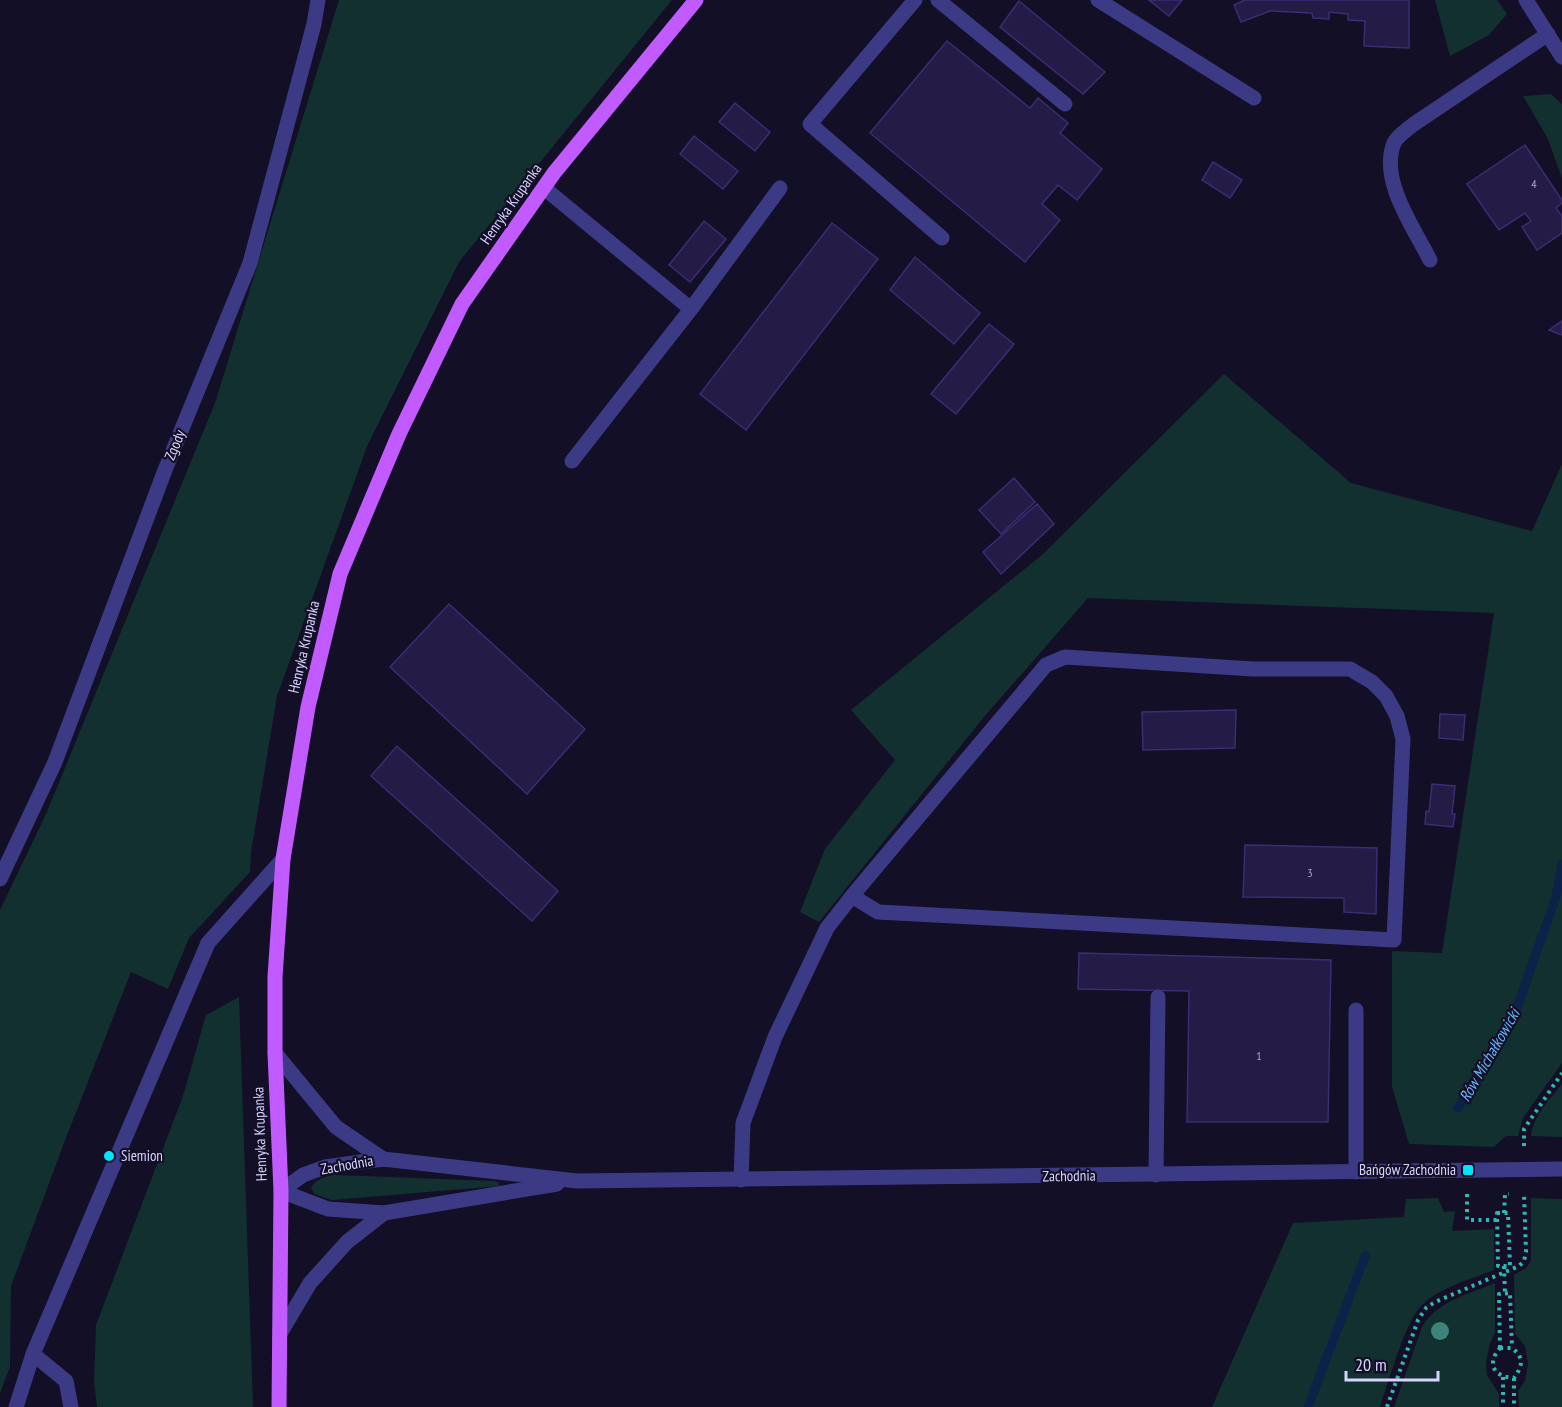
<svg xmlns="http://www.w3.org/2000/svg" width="1562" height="1407" viewBox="0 0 1562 1407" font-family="'PT Sans Narrow',sans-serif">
  <rect width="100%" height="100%" fill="#130f26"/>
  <!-- green -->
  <g fill="#12302f">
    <path d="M339 0H672L459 262 368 444 277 696 251 852 250 872 189 938 168 989 131 972 64 1143 11 1286 10 1367 0 1393V910L46 814 215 403Z"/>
    <path d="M1435 0H1497L1507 14 1489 35 1450 56Z"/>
    <path d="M1551 94 1562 104V178L1548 139 1523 96Z"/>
    <path d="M1224 374 1351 483 1532 531 1562 464V1063L1523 1118 1518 1136H1506L1494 1147 1409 1144 1392 1087V951L1442 953 1494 613 1088 598 984 717 819 922 800 912 825 849 895 760 851 710 1043 554Z"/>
    <path d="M239 997 253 1407H97L94 1381 96 1325 183 1096 206 1015Z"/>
    <path d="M1562 1084V1137L1531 1136C1533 1116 1550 1099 1562 1084Z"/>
    <path d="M335 1175 495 1181 499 1183V1186L332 1200 314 1194 311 1188C315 1179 326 1176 335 1175Z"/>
    <path d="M1438 1198 1444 1212 1455 1211 1452 1231 1494 1229V1270C1472 1279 1441 1287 1423 1304 1406 1319 1388 1383 1380 1407H1212L1293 1223 1404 1217 1406 1199Z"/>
    <path d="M1531 1198 1562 1199V1407H1519L1518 1391 1525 1381 1528 1364 1525 1346 1515 1334 1514 1275 1526 1268 1531 1261Z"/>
    <path d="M1495 1283V1333L1490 1343 1486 1362 1487 1375 1499 1394V1407H1394L1422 1327C1437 1301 1469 1294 1495 1283Z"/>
  </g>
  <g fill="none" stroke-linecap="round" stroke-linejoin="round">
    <!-- stream -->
    <g stroke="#0c2248" stroke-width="9">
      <path d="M1458 1108 1514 1016 1556 897 1562 864"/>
      <path d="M1308 1407 1365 1256"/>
    </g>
  </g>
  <!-- building -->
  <g fill="#241b47" stroke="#3b2d73" stroke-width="1.5">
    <path d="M1149 0H1182L1169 16Z"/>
    <path d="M1245 0H1409V48L1364 46 1365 21 1348 20V14L1329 12V19L1313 18 1312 13 1270 11 1241 22 1234 5Z"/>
    <path d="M1019 1 1105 72 1083 94 1000 27Z"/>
    <path d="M947 41 1030 108 1038 98 1068 123 1060 133 1102 169 1077 200 1058 185 1042 204 1060 220 1025 262 870 133Z"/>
    <path d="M735 103 770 132 755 151 719 122Z"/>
    <path d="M694 136 738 171 723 189 680 154Z"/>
    <path d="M1525 145 1562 200V203L1556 208 1562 216V233L1537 250 1522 227 1531 221 1525 213 1499 230 1467 184Z"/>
    <path d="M1213 162 1242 180 1230 198 1202 180Z"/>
    <path d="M704 221 726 239 690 282 669 265Z"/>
    <path d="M832 223 878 259 746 430 700 394Z"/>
    <path d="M915 257 980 313 954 344 890 290Z"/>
    <path d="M1562 321V335L1549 330Z"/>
    <path d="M989 324 1014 344 956 414 931 394Z"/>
    <path d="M1014 478 1035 502 1001 534 979 510Z"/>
    <path d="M1037 504 1054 524 1001 574 983 552Z"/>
    <path d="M449 604 585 729 527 794 390 667Z"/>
    <path d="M1236 710 1235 748 1143 750 1142 712Z"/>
    <path d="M1440 714 1465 715 1463 740 1439 738Z"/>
    <path d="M397 746 558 891 532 921 371 776Z"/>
    <path d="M1432 784 1455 786 1452 814H1455L1453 827 1425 824 1426 811 1429 812Z"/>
    <path d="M1245 845 1377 848 1376 914 1344 912V898L1243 897Z"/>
    <path d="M1079 953 1331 960 1328 1122H1187L1189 991 1078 989Z"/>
  </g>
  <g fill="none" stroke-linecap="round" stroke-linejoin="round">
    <!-- path -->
    <g stroke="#2fb8b0" stroke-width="4" stroke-dasharray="3 4.5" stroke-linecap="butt">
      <path d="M1524 1146V1129L1562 1073"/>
      <path d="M1467 1194V1220H1497"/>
      <path d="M1497 1213H1508L1510 1266H1498Z"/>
      <path d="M1504 1213 1505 1194H1509"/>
      <path d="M1504 1266 1505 1294"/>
      <path d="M1500 1348 1499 1294 1510 1293 1512 1348"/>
      <path d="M1500 1348H1512C1524 1357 1523 1366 1514 1378 1494 1377 1486 1364 1500 1348Z"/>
      <path d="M1503 1377V1407"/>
      <path d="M1514 1378V1407"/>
      <path d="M1387 1407 1418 1320 1426 1308 1435 1302 1519 1266 1524 1261 1526 1252 1524 1193"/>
    </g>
    <!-- service -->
    <g stroke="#3d3a85" stroke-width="15">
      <path d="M915 0 810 124 942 238"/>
      <path d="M938 0 1065 104"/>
      <path d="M1098 0 1254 98"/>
      <path d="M544 188 691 309 780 188"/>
      <path d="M1430 260C1414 228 1379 180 1394 143 1397 136 1408 129 1414 124L1548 34"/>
      <path d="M572 461 691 309"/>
      <path d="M0 879 55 762 165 470 250 263 314 24 318 0"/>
      <path d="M1356 1172V1010"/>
      <path d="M1156 1175 1158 997"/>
      <path d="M741 1180 743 1123 775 1037 827 928 852 896 1046 665 1065 657 1253 669H1350L1372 682 1386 696 1397 716 1403 739 1394 940 878 912 852 896"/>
      <path d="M33 1354 66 1381 71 1407"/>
      <path d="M16 1407 33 1354 208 943 283 859"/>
    </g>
    <!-- minor -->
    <g stroke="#3d3a85" stroke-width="15">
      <path d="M275 1053 336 1127 383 1159"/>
      <path d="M281 1191 303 1175 325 1167 383 1159 577 1181 1562 1169"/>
      <path d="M281 1191 328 1209 384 1213 557 1184"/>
      <path d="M281 1332 310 1283 347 1242 384 1213"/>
    </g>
    <!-- tertiary -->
    <path stroke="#3d3a85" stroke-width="15" d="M1526 0 1562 57"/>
    <!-- primary -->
    <path stroke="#c25bff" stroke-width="15" d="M279 1407 281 1191 275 1053V977L283 859 308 707 340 574 399 434 462 304 554 173 696 0"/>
  </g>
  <!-- trees -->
  <circle fill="#3d827b" cx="1440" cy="1331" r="9"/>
  <!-- markers -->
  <g fill="#00e5ff" stroke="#130f26" stroke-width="2">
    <circle cx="109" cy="1156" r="6"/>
    <rect x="1462" y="1164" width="12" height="12" rx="3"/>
  </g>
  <g text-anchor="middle" stroke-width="4.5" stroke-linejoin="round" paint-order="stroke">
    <!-- number labels -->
    <g font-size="12" fill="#aca6d1">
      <text x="1534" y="188">4</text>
      <text x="1310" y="877">3</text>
      <text x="1259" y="1060">1</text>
    </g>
    <!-- street labels -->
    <g font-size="15" fill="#d9d4ff" stroke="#130f26">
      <text transform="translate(511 204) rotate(-55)" y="5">Henryka Krupanka</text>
      <text transform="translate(175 445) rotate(-68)" y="5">Zgody</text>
      <text transform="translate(304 647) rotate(-77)" y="5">Henryka Krupanka</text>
      <text transform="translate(260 1134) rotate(-92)" y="5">Henryka Krupanka</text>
      <text transform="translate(347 1165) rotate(-10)" y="5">Zachodnia</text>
      <text transform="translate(1069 1176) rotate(-1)" y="5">Zachodnia</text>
    </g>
    <!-- poi labels -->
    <g font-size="15" fill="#d9d4ff" stroke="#130f26" text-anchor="start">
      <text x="121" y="1161">Siemion</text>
      <text x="1456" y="1175" text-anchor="end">Bańgów Zachodnia</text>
    </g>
    <!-- water labels -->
    <g font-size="16" font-style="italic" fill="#62b6ff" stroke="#130f26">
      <text transform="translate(1489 1055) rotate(-60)" y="6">Rów Michałkowicki</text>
    </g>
  </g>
  <!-- scale -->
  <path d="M1346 1371v9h92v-9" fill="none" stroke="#d9d4ff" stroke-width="3"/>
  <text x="1355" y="1371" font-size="18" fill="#d9d4ff" stroke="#130f26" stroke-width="4.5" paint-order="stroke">20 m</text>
</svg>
